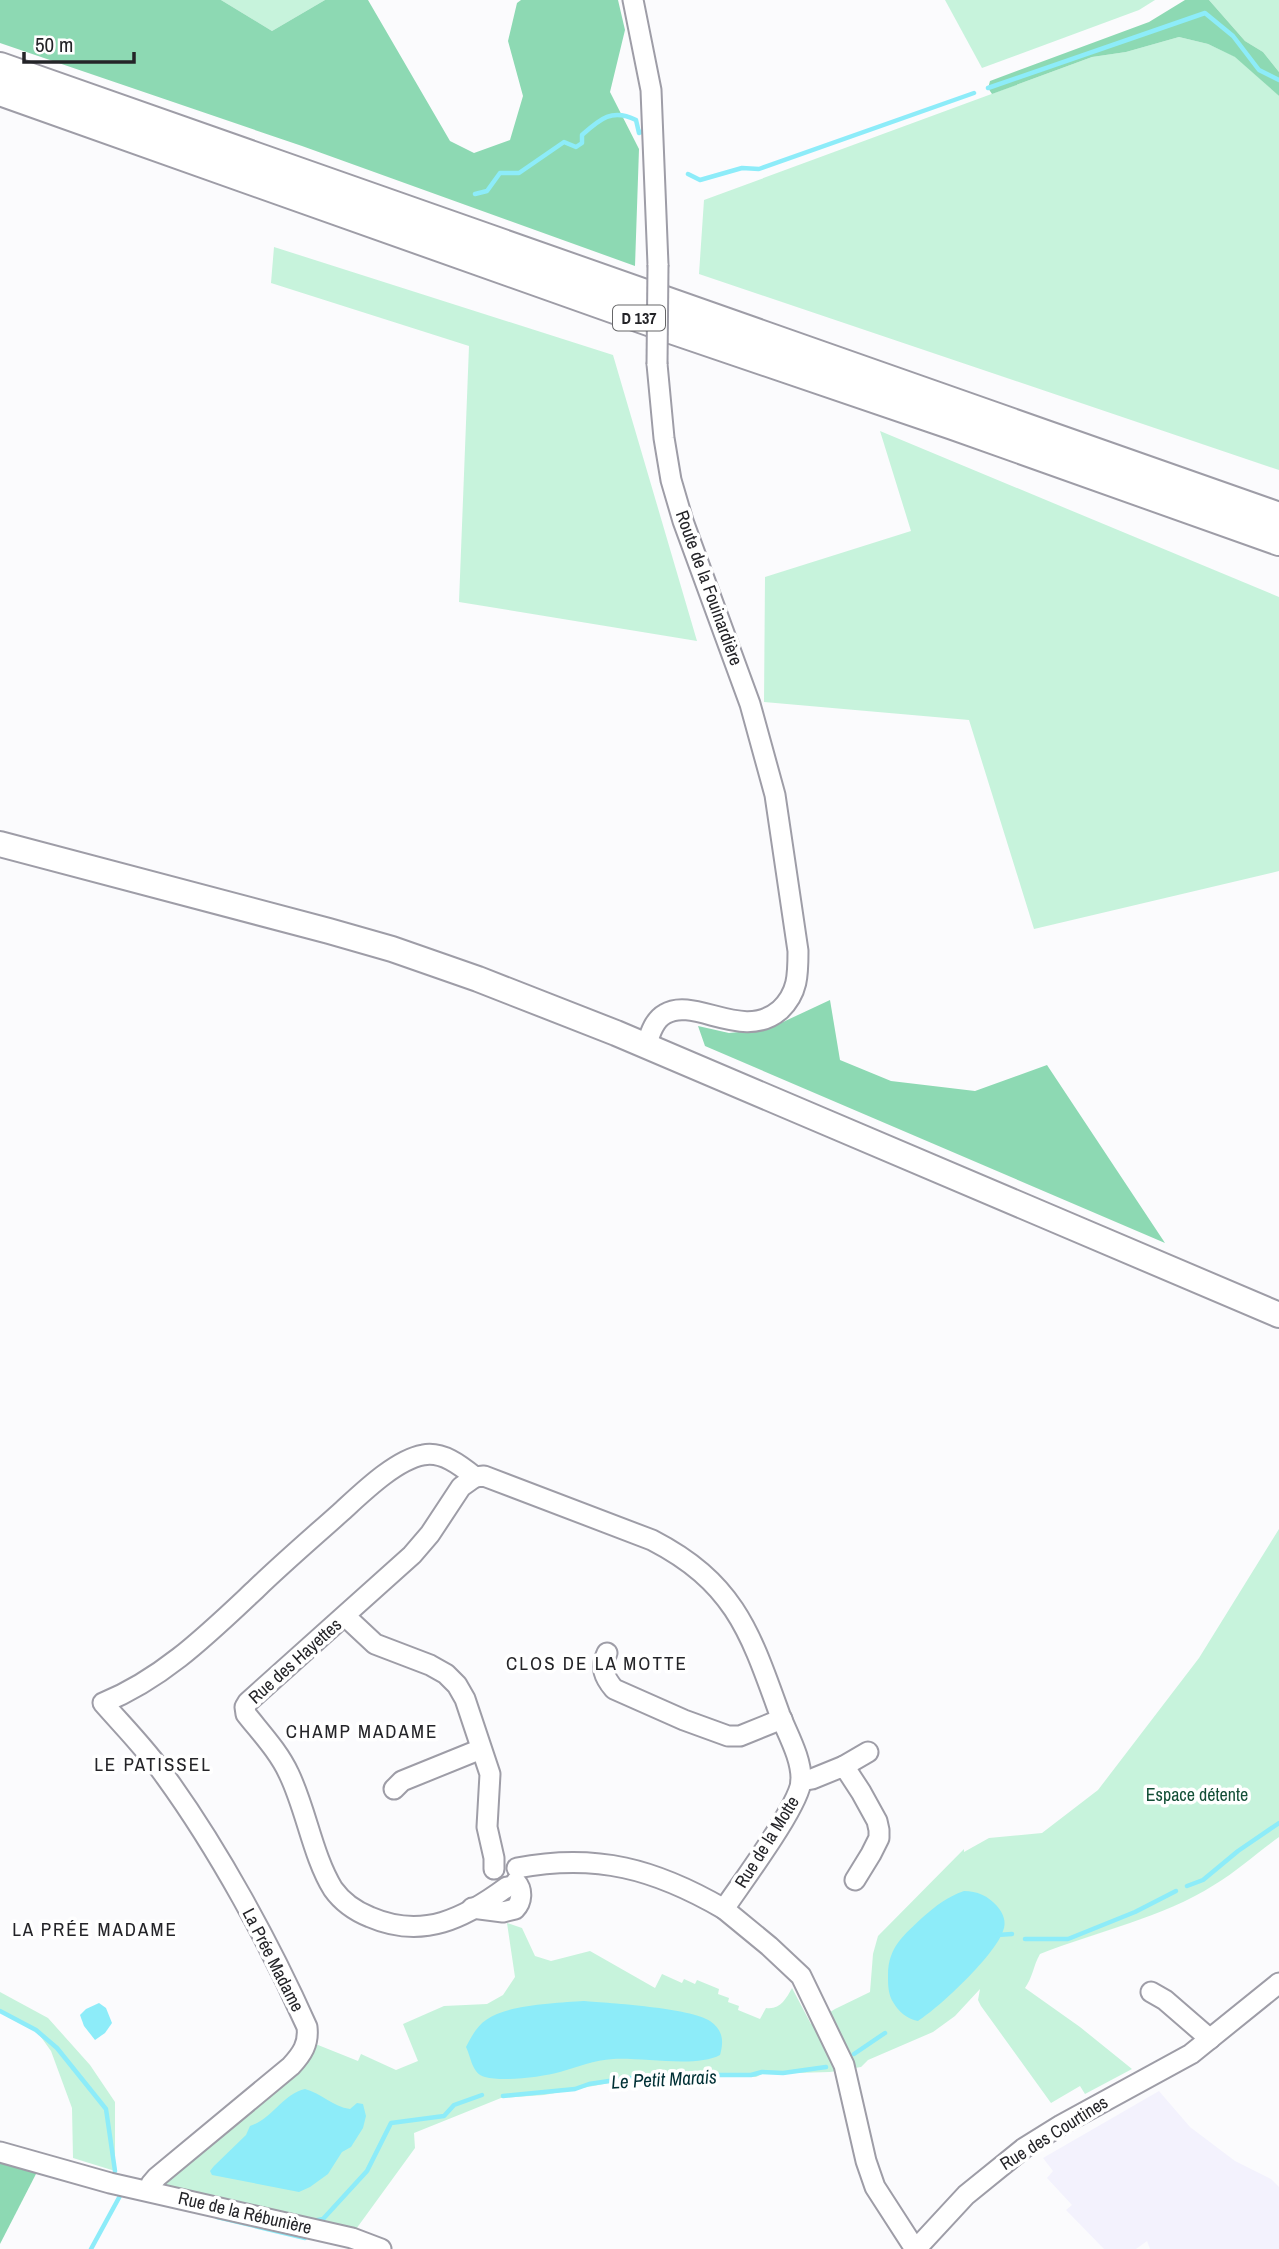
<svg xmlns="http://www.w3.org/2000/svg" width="1279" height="2249" viewBox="0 0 1279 2249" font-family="'Archivo Narrow',sans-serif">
  <rect width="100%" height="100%" fill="#fbfbfd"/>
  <!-- built -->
  <path fill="#f3f2fd" d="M1159 2091 1190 2127 1235 2161 1271 2179 1279 2187V2249H1150L1147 2241 1136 2249H1104L1066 2210 1072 2205 1047 2178 1053 2171 1043 2158Z"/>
  <!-- green -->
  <g fill="#c7f3dc">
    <path d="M221 0H325L272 31Z"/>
    <path d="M945 0H1155L1139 10 982 68Z"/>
    <path d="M1209 0H1279V72L1263 52 1245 41Z"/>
    <path d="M1179 37 1208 44 1236 57 1279 96V470L699 274 704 200 1092 57 1126 52Z"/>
    <path d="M274 247 613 355 697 641 459 602 469 346 271 283Z"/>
    <path d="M880 431 1279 597V871L1034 929 969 720 764 702 765 577 911 531Z"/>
    <path d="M1279 1529V1837C1258 1852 1237 1871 1214 1885 1162 1918 1098 1931 1040 1954 1033 1966 1033 1977 1025 1988L1080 2027 1132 2069 1085 2094 1080 2086 1051 2103 981 2006 978 2000 980 1989 955 2016 933 2032 868 2060 861 2067 830 2072 762 2074 756 2077H701L682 2083 653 2082 646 2079 626 2080 544 2095 501 2098 414 2133 415 2148 351 2236 157 2191 313 2043 358 2061 361 2054 396 2070 418 2061 403 2024 444 2006 487 2004 503 1995 515 1977 507 1923 522 1928 535 1956 551 1961 590 1951 655 1988 662 1974 682 1983 684 1979 695 1984 697 1980 719 1989 718 1994 729 1998 728 2002 739 2006 738 2010 760 2019 766 2008C780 2010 786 1999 792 1988L811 2024 835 2009 870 1992 873 1954 878 1936 964 1849V1852L989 1838 1042 1833 1098 1790 1199 1658Z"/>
    <path d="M0 1992 48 2018 90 2065 115 2102V2171L73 2158 72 2108 51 2051 36 2030 0 2011Z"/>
  </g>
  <!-- forest -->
  <g fill="#8dd9b3">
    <path d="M0 0H221L272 31 325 0H368L450 141 474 153 510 140 523 96 508 41 517 3 521 0H618L625 30 610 92 639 149 635 266 302 146 0 43Z"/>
    <path d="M1185 0H1209L1245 41 1263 52 1279 72V96L1235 57 1208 44 1179 37 1126 52 1092 57 992 94 988 88 990 81 1149 22Z"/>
    <path d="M830 1000 840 1060 891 1081 975 1091 1047 1065 1165 1243 705 1046 698 1026 729 1033 768 1029Z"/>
    <path d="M0 2162 37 2172 0 2244Z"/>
  </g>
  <!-- water -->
  <g fill="#8decf9">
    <path d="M964 1891C977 1891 988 1896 997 1906 1003 1913 1007 1922 1003 1931 995 1955 940 2007 918 2021 907 2019 898 2011 893 2002 888 1994 888 1985 888 1975 888 1947 904 1935 923 1917 937 1905 947 1897 964 1891Z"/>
    <path d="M584 2001C610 2003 691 2008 710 2021 723 2030 724 2041 720 2055 697 2068 640 2057 613 2059 594 2060 578 2067 560 2072 542 2077 503 2082 485 2077 472 2074 471 2057 466 2047 471 2037 477 2026 486 2020 509 2004 557 2003 584 2001Z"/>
    <path d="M99 2003 106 2008 112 2023 105 2033 95 2040 84 2026 80 2015 86 2009Z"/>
    <path d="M305 2089C321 2093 333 2107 350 2109L357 2103 363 2104 366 2116 363 2128 351 2147 342 2152 328 2174 310 2187 299 2192 212 2175 210 2171 214 2166 246 2135 250 2126C272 2119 283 2094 305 2089Z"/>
  </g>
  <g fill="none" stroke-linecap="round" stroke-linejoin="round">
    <!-- stream -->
    <g stroke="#8decf9" stroke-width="4.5">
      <path d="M988 88 1205 13 1233 36 1259 70 1279 80"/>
      <path d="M688 174 700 180 742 168 759 169 974 93"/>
      <path d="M475 194 487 191 500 173H519L564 142 576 147 582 143V135C600 119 612 108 636 120L639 133 645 130"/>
      <path d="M1187 1886 1203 1880 1238 1851 1279 1823"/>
      <path d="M997 1935 1012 1934"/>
      <path d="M1025 1939H1068L1135 1912 1176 1891"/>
      <path d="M0 2011 36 2030 57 2048 106 2109 115 2171"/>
      <path d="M854 2054 885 2033"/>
      <path d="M503 2096 575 2089 589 2084 629 2078 675 2081 701 2075H751L762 2072 783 2073 826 2067"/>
      <path d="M217 2217 305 2238 307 2235"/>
      <path d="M313 2221 323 2219 367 2171 391 2123 444 2116 454 2105 482 2095"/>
      <path d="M91 2249 121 2194 124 2195"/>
    </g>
    <defs>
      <g id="minor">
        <path d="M633 0 651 90 658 265"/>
        <path d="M646 1046C650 1034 654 1020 665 1014 694 996 743 1042 780 1010 798 993 798 975 798 951L775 795 750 704 683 521 671 480 664 438 657 364"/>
        <path d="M475 1477 484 1476 652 1540C735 1583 750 1632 780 1715 788 1735 802 1759 801 1781 800 1805 740 1885 724 1909L769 1946 801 1976 844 2065 866 2161 875 2187 915 2249"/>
        <path d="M475 1477 461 1487 430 1534 412 1555 248 1702 245 1707 246 1714C261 1733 279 1752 289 1774 306 1809 313 1857 333 1889 343 1903 355 1911 370 1917 423 1940 465 1918 507 1887"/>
        <path d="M345 1616 375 1644 430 1665 446 1674 457 1685 465 1699 490 1774 487 1827 494 1858V1869"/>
        <path d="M607 1653C600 1668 604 1677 614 1689L684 1720 728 1736H740L782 1719"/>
        <path d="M844 1766 868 1752"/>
        <path d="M801 1781 812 1779 844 1766 861 1792 877 1821 879 1830V1838L871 1854 855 1880"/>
        <path d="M394 1789 402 1781 481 1749"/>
        <path d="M517 1868C597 1853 655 1869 724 1909"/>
        <path d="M472 1908 503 1912 515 1909C522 1902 523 1890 516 1882"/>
        <path d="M1151 1992 1165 2000 1210 2039"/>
        <path d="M0 2152 110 2183 352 2238 381 2249"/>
        <path d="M149 2191 151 2184 157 2177 291 2066C302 2054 309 2044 307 2027 270 1944 218 1849 165 1776 147 1750 124 1727 103 1703 164 1678 209 1633 257 1588 284 1562 312 1538 340 1513 361 1494 395 1460 423 1455 442 1451 460 1465 475 1477"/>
        <path d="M916 2249 966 2195 1024 2148 1061 2125 1191 2054 1279 1983"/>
      </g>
      <path id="major" d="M0 844 329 931 392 949 478 979 616 1033 1279 1315"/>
      <g id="highway">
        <path d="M0 67 1279 517"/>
        <path d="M0 91 674 330 953 425 1279 541"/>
      </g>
    </defs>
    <!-- minor casing -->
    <use href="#minor" stroke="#9e9da7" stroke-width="23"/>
    <!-- major casing -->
    <use href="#major" stroke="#9e9da7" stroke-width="28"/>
    <!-- highway casing -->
    <use href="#highway" stroke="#9e9da7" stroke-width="32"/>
    <!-- minor -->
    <use href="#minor" stroke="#fff" stroke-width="19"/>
    <!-- major -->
    <use href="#major" stroke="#fff" stroke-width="24"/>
    <!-- highway -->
    <use href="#highway" stroke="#fff" stroke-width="28"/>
    <defs>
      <path id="minor-bridge" d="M657 364 658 265"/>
    </defs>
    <!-- minor-bridge casing -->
    <use href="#minor-bridge" stroke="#9e9da7" stroke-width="23" stroke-linecap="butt"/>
    <!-- minor-bridge -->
    <use href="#minor-bridge" stroke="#fff" stroke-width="19"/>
  </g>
  <g text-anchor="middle" stroke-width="7" stroke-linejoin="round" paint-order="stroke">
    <!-- shield labels -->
    <rect fill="#fff" stroke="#666668" stroke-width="2" x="613" y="305.5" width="52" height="25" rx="5"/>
    <g font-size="16" font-weight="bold" fill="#242428">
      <text x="639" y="324">D 137</text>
    </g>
    <!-- street labels -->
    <g font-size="18" fill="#242428" stroke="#fff">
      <text transform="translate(709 588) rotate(70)" y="6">Route de la Fouinardière</text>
      <text transform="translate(295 1661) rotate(-42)" y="6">Rue des Hayettes</text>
      <text transform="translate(767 1842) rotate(-58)" y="6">Rue de la Motte</text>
      <text transform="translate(273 1960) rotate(63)" y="6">La Prée Madame</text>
      <text transform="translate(1054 2133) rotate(-32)" y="6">Rue des Courtines</text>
      <text transform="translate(245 2213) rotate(13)" y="6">Rue de la Rébunière</text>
    </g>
    <!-- park labels -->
    <g font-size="18" fill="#134f37" stroke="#fff">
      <text x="1197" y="1801">Espace détente</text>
    </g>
    <!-- neighbourhood labels -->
    <g font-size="19" letter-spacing="2" fill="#242428" stroke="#fff">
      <text x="597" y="1670">CLOS DE LA MOTTE</text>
      <text x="362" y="1738">CHAMP MADAME</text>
      <text x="153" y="1771">LE PATISSEL</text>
      <text x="95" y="1936">LA PRÉE MADAME</text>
    </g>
    <!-- water labels -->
    <g font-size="19" font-style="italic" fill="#003035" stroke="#fff">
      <text transform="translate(664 2079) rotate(-3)" y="7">Le Petit Marais</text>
    </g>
  </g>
  <!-- scale -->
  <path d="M24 52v10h110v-10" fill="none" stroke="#242428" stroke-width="3.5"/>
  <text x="35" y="52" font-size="21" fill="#242428" stroke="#ffffff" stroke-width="5" paint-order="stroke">50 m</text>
</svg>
